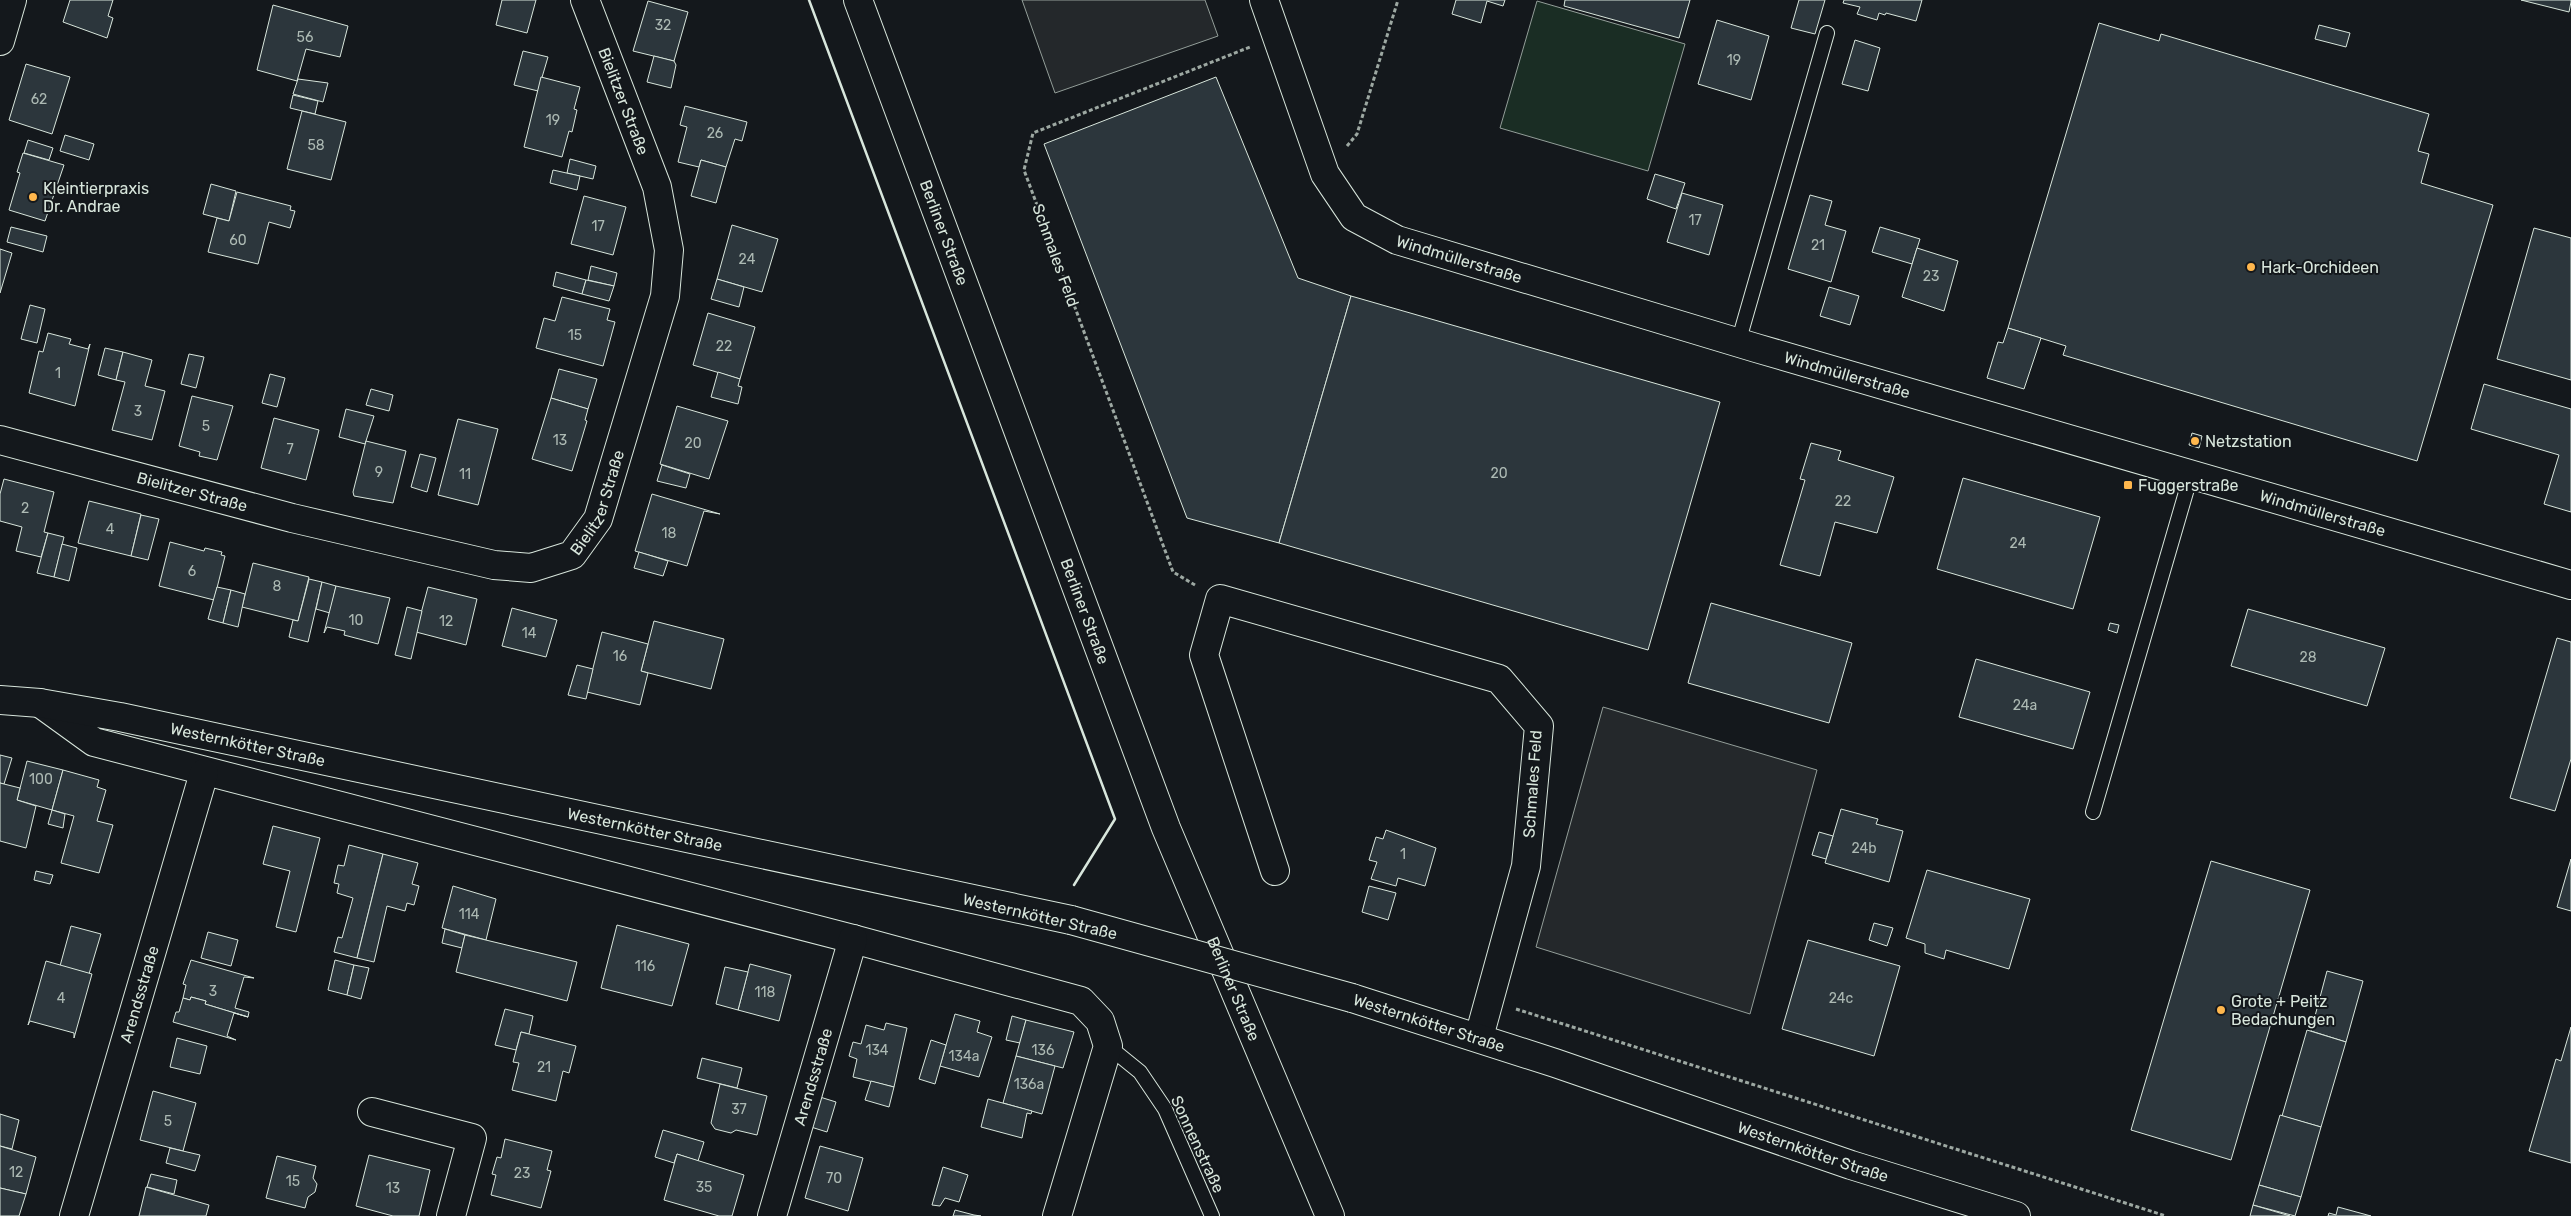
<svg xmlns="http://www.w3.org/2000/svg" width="2571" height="1216" viewBox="0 0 2571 1216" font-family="Rubik,sans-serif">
  <rect width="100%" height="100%" fill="#14181c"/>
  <!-- green -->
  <path fill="#1a2d24" stroke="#939e99" d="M1537 1 1685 44 1648 171 1500 128Z"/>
  <!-- parking -->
  <g fill="#24282b" stroke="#939e99">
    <path d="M1022 0H1205L1218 36 1055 93Z"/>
    <path d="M1603 707 1817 770 1750 1014 1536 947Z"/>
  </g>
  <!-- building -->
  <g fill="#2c363c" stroke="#d8e6dc">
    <path d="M70 0H113L108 16 113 18 107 38 63 22Z"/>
    <path d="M502 0H536L527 33 496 25Z"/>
    <path d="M1456 0H1505L1503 6 1487 1 1481 23 1452 14Z"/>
    <path d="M1565 0H1690L1679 38 1564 6Z"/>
    <path d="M1799 0H1825L1815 34 1791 28Z"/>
    <path d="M1844 0H1922L1916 21 1886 13 1885 15 1879 13 1877 20 1857 14 1860 7 1843 3Z"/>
    <path d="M2521 0H2571V2L2569 12Z"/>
    <path d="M648 1 688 12 674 61 633 51Z"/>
    <path d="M273 5 348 26 340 57 306 49 297 81 257 70Z"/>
    <path d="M1717 20 1769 36 1751 100 1698 84Z"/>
    <path d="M2099 23 2159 41 2161 34 2429 114 2418 151 2429 154 2421 183 2493 205 2417 461 2063 355 2066 346 2008 328Z"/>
    <path d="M2319 25 2350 33 2346 47 2315 39Z"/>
    <path d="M1855 40 1880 48 1868 91 1842 84Z"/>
    <path d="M523 51 548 57 538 91 514 85Z"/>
    <path d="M654 56 674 61 676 65 671 88 647 82Z"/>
    <path d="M26 64 70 77 52 134 9 120Z"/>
    <path d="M541 77 580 87 574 109 577 110 572 132 569 131 562 157 524 147Z"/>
    <path d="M1216 77 1298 278 1351 296 1279 543 1187 518 1044 144Z"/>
    <path d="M298 79 328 83 323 102 293 94Z"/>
    <path d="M293 95 318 101 315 114 290 108Z"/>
    <path d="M685 106 747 122 742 141 735 139 726 167 701 160 699 167 678 162 687 127 680 125Z"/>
    <path d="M302 111 346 122 331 180 287 169Z"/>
    <path d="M65 135 94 144 89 160 60 151Z"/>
    <path d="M28 140 53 148 49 160 24 153Z"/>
    <path d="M23 153 64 165 45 221 9 210 20 173 17 172Z"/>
    <path d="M570 159 596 166 593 179 567 173Z"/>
    <path d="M701 160 726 167 716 203 691 196Z"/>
    <path d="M553 170 580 176 577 190 550 183Z"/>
    <path d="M1655 174 1685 183 1676 209 1647 199Z"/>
    <path d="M211 184 236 191 229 221 203 214Z"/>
    <path d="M237 192 291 206 290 210 295 211 290 228 269 222 258 264 208 252 217 218 229 221Z"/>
    <path d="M1682 193 1723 205 1709 255 1667 242Z"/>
    <path d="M1810 195 1832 201 1825 225 1846 231 1831 282 1788 269Z"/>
    <path d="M584 196 626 207 613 255 571 244Z"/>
    <path d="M732 225 778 239 762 292 717 279Z"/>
    <path d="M11 227 47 236 43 252 7 242Z"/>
    <path d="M1880 227 1920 239 1912 264 1872 252Z"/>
    <path d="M2534 228 2571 238V380L2497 359Z"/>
    <path d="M1917 248 1958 261 1944 311 1902 297Z"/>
    <path d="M0 249 12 253 0 293Z"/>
    <path d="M591 266 617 273 614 286 588 280Z"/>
    <path d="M556 272 586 280 582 294 553 286Z"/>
    <path d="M717 279 744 287 739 307 711 299Z"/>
    <path d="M586 280 614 286 609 301 582 294Z"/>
    <path d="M1829 287 1859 296 1850 325 1820 316Z"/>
    <path d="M1351 296 1720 402 1648 650 1279 543Z"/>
    <path d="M562 297 610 309 607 320 615 322 603 366 536 348 544 318 555 321Z"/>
    <path d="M30 305 45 309 37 343 21 339Z"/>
    <path d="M708 313 755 327 740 379 693 365Z"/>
    <path d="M2008 328 2041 338 2024 389 1987 378 1998 342 2003 343Z"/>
    <path d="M48 333 71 339 69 344 88 349 90 344 75 406 29 393 39 351 43 352Z"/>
    <path d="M105 348 123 352 116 380 98 375Z"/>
    <path d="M123 352 152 360 145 386 165 391 152 440 112 430 125 382 116 380Z"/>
    <path d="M189 354 204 357 196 388 181 384Z"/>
    <path d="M559 369 597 379 588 409 551 398Z"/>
    <path d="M718 372 740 379 738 386 742 387 738 404 711 397Z"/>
    <path d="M270 374 285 378 277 407 262 403Z"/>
    <path d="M2484 384 2571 409V512L2544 504 2559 455 2471 429Z"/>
    <path d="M371 389 393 395 389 411 366 405Z"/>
    <path d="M192 396 233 406 217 460 199 456 200 452 179 446Z"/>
    <path d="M551 398 588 409 585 420 587 421 572 471 532 459Z"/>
    <path d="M677 406 728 421 709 479 660 464Z"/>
    <path d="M346 409 374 416 365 444 339 437Z"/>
    <path d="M274 418 319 430 306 480 261 468Z"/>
    <path d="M458 419 498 429 478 505 438 495Z"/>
    <path d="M2192 433 2202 436 2199 448 2189 445Z"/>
    <path d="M366 441 406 451 393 503 354 496 353 492Z"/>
    <path d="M1811 443 1841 451 1838 460 1894 477 1877 533 1835 522 1820 576 1780 565 1805 480 1800 479Z"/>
    <path d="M420 454 436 458 427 492 411 487Z"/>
    <path d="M662 465 690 474 686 488 657 481Z"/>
    <path d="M1963 478 2100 517 2073 609 1937 569Z"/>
    <path d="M4 479 54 492 44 532 48 533 41 557 16 551 22 527 0 521V494Z"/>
    <path d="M652 494 720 514 704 511 687 566 635 551Z"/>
    <path d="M89 501 141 514 131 556 78 543Z"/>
    <path d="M141 515 159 519 148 560 131 556Z"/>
    <path d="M48 533 64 537 54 577 37 573Z"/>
    <path d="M170 542 204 551 205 548 222 552 221 555 225 556 214 600 159 586Z"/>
    <path d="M62 544 77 548 69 581 54 577Z"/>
    <path d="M639 552 668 561 663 576 634 568Z"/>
    <path d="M253 563 309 577 298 621 242 607Z"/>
    <path d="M309 579 322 582 308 642 289 637 293 620 298 621Z"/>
    <path d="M322 582 336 586 330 613 316 609Z"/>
    <path d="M336 586 390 598 378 644 344 635 345 631 327 627 324 633Z"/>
    <path d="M217 587 231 590 223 623 208 619Z"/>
    <path d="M428 587 477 599 466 645 416 632Z"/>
    <path d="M231 590 245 594 238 627 223 623Z"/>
    <path d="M1711 603 1852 643 1829 723 1688 683Z"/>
    <path d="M407 607 422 611 411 659 395 655Z"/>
    <path d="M512 608 557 620 546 657 502 646Z"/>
    <path d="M2248 609 2385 648 2367 706 2231 666Z"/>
    <path d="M654 621 724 639 711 689 641 671Z"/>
    <path d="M2110 623 2119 625 2117 633 2108 630Z"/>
    <path d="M602 632 648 644 641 671 648 673 640 705 587 692Z"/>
    <path d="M2557 638 2571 642V759L2555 811 2510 798Z"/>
    <path d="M1976 659 2090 692 2073 749 1959 717Z"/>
    <path d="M577 665 593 669 586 699 568 695Z"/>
    <path d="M0 755 12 758 4 784 0 783Z"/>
    <path d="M27 761 63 770 52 810 17 800Z"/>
    <path d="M63 770 99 780 97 787 106 790 97 821 113 825 99 873 61 863 74 816 52 810Z"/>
    <path d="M0 783 20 788 17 800 36 806 26 848 0 841Z"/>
    <path d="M1841 809 1878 819 1876 824 1903 831 1889 882 1825 863Z"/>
    <path d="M52 810 65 814 63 828 48 824Z"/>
    <path d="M273 826 320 838 296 932 276 927 290 871 263 864Z"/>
    <path d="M1386 830 1436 848 1425 886 1398 878 1396 886 1371 879 1377 862 1369 860 1376 837 1383 839Z"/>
    <path d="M1819 832 1833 836 1826 859 1812 855Z"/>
    <path d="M349 845 383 854 357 958 334 952 338 937 342 938 353 898 337 893 339 884 334 883 338 865 344 866Z"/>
    <path d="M383 854 418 863 412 884 419 886 414 905 407 903 405 911 387 906 374 962 357 958Z"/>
    <path d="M2571 859V911L2557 907Z"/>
    <path d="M2211 861 2310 890 2231 1160 2131 1130Z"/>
    <path d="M1927 870 2030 899 2009 969 1946 950 1944 959 1925 953V944L1906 938Z"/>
    <path d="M36 871 53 875 50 884 34 880Z"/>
    <path d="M453 886 496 899 486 940 442 928Z"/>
    <path d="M1369 886 1396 893 1388 920 1362 912Z"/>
    <path d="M1874 923 1893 928 1887 946 1869 940Z"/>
    <path d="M617 925 689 944 672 1006 601 988Z"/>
    <path d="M71 926 101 934 89 974 60 966Z"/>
    <path d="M445 929 465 935 462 948 442 943Z"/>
    <path d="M208 932 238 940 231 966 201 958Z"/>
    <path d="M465 935 577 962 567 1001 456 972Z"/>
    <path d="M1808 940 1900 966 1874 1056 1782 1029Z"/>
    <path d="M191 960 254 978 244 977 235 1008 249 1012 248 1017 205 1004 206 1001 191 997 190 1000 183 998 186 985 183 984Z"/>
    <path d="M335 960 354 965 347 995 328 990Z"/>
    <path d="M46 961 92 974 74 1038V1033L30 1021 28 1025Z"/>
    <path d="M750 964 791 975 779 1021 738 1010Z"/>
    <path d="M354 965 369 968 361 999 347 995Z"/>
    <path d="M725 967 748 972 738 1010 716 1004Z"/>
    <path d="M2327 971 2363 981 2346 1042 2311 1031Z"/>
    <path d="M191 997 206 1001 205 1004 248 1017 234 1013 227 1036 236 1040 173 1022 176 1012H179L183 998 190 1000Z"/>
    <path d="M505 1009 533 1016 529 1034 521 1032 516 1050 495 1045Z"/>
    <path d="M955 1014 980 1021 977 1032 992 1037 979 1077 940 1066Z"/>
    <path d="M1012 1016 1026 1020 1020 1043 1006 1040Z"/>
    <path d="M1026 1020 1074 1032 1063 1068 1016 1056Z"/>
    <path d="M886 1023 907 1028 894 1087 853 1077 857 1059 849 1056 853 1042 861 1044 866 1025 884 1030Z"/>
    <path d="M2571 1027V1163L2529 1151 2556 1059 2561 1061Z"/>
    <path d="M2307 1030 2346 1042 2321 1127 2282 1116Z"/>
    <path d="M521 1032 576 1046 569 1073 563 1071 556 1101 512 1090 519 1063 513 1062Z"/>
    <path d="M177 1038 207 1046 200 1074 170 1067Z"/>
    <path d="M931 1040 946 1045 935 1084 919 1079Z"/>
    <path d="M1016 1056 1055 1066 1042 1114 1003 1103Z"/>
    <path d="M702 1058 742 1068 737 1088 697 1078Z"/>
    <path d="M871 1081 894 1087 889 1107 865 1100Z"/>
    <path d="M720 1084 767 1096 757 1135 736 1130 731 1133 715 1129 711 1123Z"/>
    <path d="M153 1091 196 1103 183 1151 140 1140Z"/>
    <path d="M820 1097 836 1102 827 1132 811 1127Z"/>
    <path d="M988 1099 1032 1111 1031 1114 1027 1113 1022 1138 981 1127Z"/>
    <path d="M0 1114 19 1120 12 1149 0 1146Z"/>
    <path d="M2280 1115 2321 1127 2301 1197 2259 1185Z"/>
    <path d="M663 1130 704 1142 698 1161 677 1154 674 1163 655 1157Z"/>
    <path d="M505 1139 552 1151 547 1170 551 1171 541 1208 491 1195 496 1175 492 1174 497 1157 501 1158Z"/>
    <path d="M0 1146 36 1157 26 1194 0 1188Z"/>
    <path d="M820 1146 863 1158 848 1211 805 1198Z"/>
    <path d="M170 1148 200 1155 195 1171 166 1163Z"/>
    <path d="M677 1154 744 1175 732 1216H719L664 1200Z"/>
    <path d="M369 1155 430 1170 419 1216H393L356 1206Z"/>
    <path d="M277 1156 316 1166 313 1178 317 1184 315 1192 308 1197 305 1208 266 1198Z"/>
    <path d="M943 1167 968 1175 959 1202 945 1198 940 1206 932 1205Z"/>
    <path d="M151 1174 177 1180 174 1194 147 1187Z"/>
    <path d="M2259 1185 2301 1197 2295 1216 2253 1205Z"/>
    <path d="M146 1187 209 1205 206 1216H139Z"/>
    <path d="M0 1188 26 1194 19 1216H0Z"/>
    <path d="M2253 1205 2290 1216H2250Z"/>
    <path d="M2338 1207 2371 1216H2328L2329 1213 2336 1215Z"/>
    <path d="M955 1210 974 1215 981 1216H953Z"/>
  </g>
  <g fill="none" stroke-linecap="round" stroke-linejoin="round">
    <defs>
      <g id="service">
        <path d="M1738 343 1827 33"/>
        <path d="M2093 812 2191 475"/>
        <path d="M1108 1046 1140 1072 1165 1109 1212 1216"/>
      </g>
      <g id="minor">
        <path id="s1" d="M1264 0 1325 174 1354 217 1397 240 1756 348 2571 585"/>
        <path d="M0 41 12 0"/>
        <path id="s2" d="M0 440 292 518 494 565 531 568 572 555 598 519 665 296 669 250 657 187 585 0"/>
        <path d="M40 703 94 742 853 939 1081 1001 1100 1021 1108 1046 1057 1216"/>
        <path d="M1275 871 1204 655 1220 599 1499 679 1539 726 1526 866 1479 1037"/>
        <path d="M372 1112 472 1138 451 1216"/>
        <path id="s3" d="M74 1216 204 773"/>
        <path id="s4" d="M772 1216 853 939"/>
      </g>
      <g id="tertiary">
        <path id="s5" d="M0 700 40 703 120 717 1071 920"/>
        <path id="s6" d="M1352 998 1555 1063 1851 1165 2016 1216"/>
      </g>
      <g id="primary">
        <path id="s7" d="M858 0 1166 828 1330 1216"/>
      </g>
    </defs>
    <!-- service casing -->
    <use href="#service" stroke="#d8e6dc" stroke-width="16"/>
    <!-- minor casing -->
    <use href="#minor" stroke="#d8e6dc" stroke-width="30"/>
    <!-- tertiary casing -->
    <use href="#tertiary" stroke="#d8e6dc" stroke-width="30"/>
    <!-- primary casing -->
    <use href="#primary" stroke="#d8e6dc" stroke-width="30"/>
    <!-- path -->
    <g stroke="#9da8a2" stroke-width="3" stroke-dasharray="4 2.5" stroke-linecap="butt">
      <path d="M1347 146 1357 134 1398 0"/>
      <path d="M1195 585 1173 572 1024 170 1033 133 1250 47"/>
      <path d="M1516 1009 2166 1216"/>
    </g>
    <!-- service -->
    <use href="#service" stroke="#14181c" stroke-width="14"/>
    <!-- minor -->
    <use href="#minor" stroke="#14181c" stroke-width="28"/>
    <!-- tertiary -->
    <use href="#tertiary" stroke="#14181c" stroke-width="28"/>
    <!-- primary -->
    <use href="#primary" stroke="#14181c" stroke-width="28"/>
    <defs>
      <path id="tertiary-bridge" d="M1071 920 1352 998"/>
    </defs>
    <!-- tertiary-bridge casing -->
    <use href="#tertiary-bridge" stroke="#d8e6dc" stroke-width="30" stroke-linecap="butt"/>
    <!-- tertiary-bridge -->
    <use href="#tertiary-bridge" stroke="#14181c" stroke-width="28"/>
    <!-- wall -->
    <path stroke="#d8e6dc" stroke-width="2.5" d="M809 0 1115 819 1074 885"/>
  </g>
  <!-- markers -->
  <g fill="#ffb74d" stroke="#14181c" stroke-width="2">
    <circle cx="33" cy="197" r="5"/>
    <circle cx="2251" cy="267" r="5"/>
    <circle cx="2195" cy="441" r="5"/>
    <rect x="2123" y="480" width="10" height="10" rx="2.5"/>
    <circle cx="2221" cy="1010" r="5"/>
  </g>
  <g text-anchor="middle" stroke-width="4" stroke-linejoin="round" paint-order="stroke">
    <!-- number labels -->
    <g font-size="14" fill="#adbab4">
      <text x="663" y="30">32</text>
      <text x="305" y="42">56</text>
      <text x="1734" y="65">19</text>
      <text x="39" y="104">62</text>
      <text x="553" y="125">19</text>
      <text x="715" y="138">26</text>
      <text x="316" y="150">58</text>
      <text x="1695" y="225">17</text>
      <text x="598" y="231">17</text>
      <text x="238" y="245">60</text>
      <text x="1818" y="250">21</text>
      <text x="747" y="264">24</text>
      <text x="1931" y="281">23</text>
      <text x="575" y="340">15</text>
      <text x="724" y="351">22</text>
      <text x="58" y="378">1</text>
      <text x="138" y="416">3</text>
      <text x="206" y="431">5</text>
      <text x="560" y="445">13</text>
      <text x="693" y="448">20</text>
      <text x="290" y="454">7</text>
      <text x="379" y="477">9</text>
      <text x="1499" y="478">20</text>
      <text x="465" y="479">11</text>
      <text x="1843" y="506">22</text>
      <text x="25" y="513">2</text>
      <text x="110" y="534">4</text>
      <text x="669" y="538">18</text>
      <text x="2018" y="548">24</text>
      <text x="192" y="576">6</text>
      <text x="277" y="591">8</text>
      <text x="356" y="625">10</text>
      <text x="446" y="626">12</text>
      <text x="529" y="638">14</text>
      <text x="620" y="661">16</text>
      <text x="2308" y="662">28</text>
      <text x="2025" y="710">24a</text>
      <text x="41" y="784">100</text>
      <text x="1864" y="853">24b</text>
      <text x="1403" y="859">1</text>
      <text x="469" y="919">114</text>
      <text x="645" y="971">116</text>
      <text x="213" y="996">3</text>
      <text x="765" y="997">118</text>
      <text x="61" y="1003">4</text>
      <text x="1841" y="1003">24c</text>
      <text x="877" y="1055">134</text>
      <text x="1043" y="1055">136</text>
      <text x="964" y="1061">134a</text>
      <text x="544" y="1072">21</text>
      <text x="1029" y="1089">136a</text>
      <text x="739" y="1114">37</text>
      <text x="168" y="1126">5</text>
      <text x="16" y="1177">12</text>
      <text x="522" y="1178">23</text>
      <text x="834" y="1183">70</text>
      <text x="293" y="1186">15</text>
      <text x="704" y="1192">35</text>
      <text x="393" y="1193">13</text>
    </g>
    <!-- street labels -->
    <g font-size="16" fill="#d8e6dc" stroke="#14181c">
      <text transform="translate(624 101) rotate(69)" y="6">Bielitzer Straße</text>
      <text dy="6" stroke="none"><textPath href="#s7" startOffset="248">Berliner Straße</textPath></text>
      <text transform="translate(1056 255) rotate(70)" y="6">Schmales Feld</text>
      <text dy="6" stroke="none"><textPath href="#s1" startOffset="350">Windmüllerstraße</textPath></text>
      <text dy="6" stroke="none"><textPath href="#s1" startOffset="755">Windmüllerstraße</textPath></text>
      <text dy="6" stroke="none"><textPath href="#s2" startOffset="199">Bielitzer Straße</textPath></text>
      <text dy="6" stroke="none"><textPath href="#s2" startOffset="649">Bielitzer Straße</textPath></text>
      <text dy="6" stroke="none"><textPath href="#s1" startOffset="1250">Windmüllerstraße</textPath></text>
      <text dy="6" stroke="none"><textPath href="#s7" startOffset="652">Berliner Straße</textPath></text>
      <text dy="6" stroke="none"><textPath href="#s5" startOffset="252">Westernkötter Straße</textPath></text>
      <text transform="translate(1532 784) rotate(-86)" y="6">Schmales Feld</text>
      <text dy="6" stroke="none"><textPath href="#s5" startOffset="658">Westernkötter Straße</textPath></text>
      <text transform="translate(1040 916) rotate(13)" y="6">Westernkötter Straße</text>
      <text dy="6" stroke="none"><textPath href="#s7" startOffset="1058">Berliner Straße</textPath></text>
      <text dy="6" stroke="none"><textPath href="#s3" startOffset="231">Arendsstraße</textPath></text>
      <text dy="6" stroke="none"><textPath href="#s6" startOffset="81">Westernkötter Straße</textPath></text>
      <text dy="6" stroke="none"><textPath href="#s4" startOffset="145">Arendsstraße</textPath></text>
      <text transform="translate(1198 1144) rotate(65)" y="6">Sonnenstraße</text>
      <text dy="6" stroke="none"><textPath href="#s6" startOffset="486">Westernkötter Straße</textPath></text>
    </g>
    <!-- poi labels -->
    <g font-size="16" fill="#d8e6dc" stroke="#14181c" text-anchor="start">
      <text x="43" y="194">Kleintierpraxis<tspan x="43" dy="18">Dr. Andrae</tspan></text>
      <text x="2261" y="273">Hark-Orchideen</text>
      <text x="2205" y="447">Netzstation</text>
      <text x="2138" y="491">Fuggerstraße</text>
      <text x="2231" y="1007">Grote + Peitz<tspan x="2231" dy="18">Bedachungen</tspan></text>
    </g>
  </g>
</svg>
